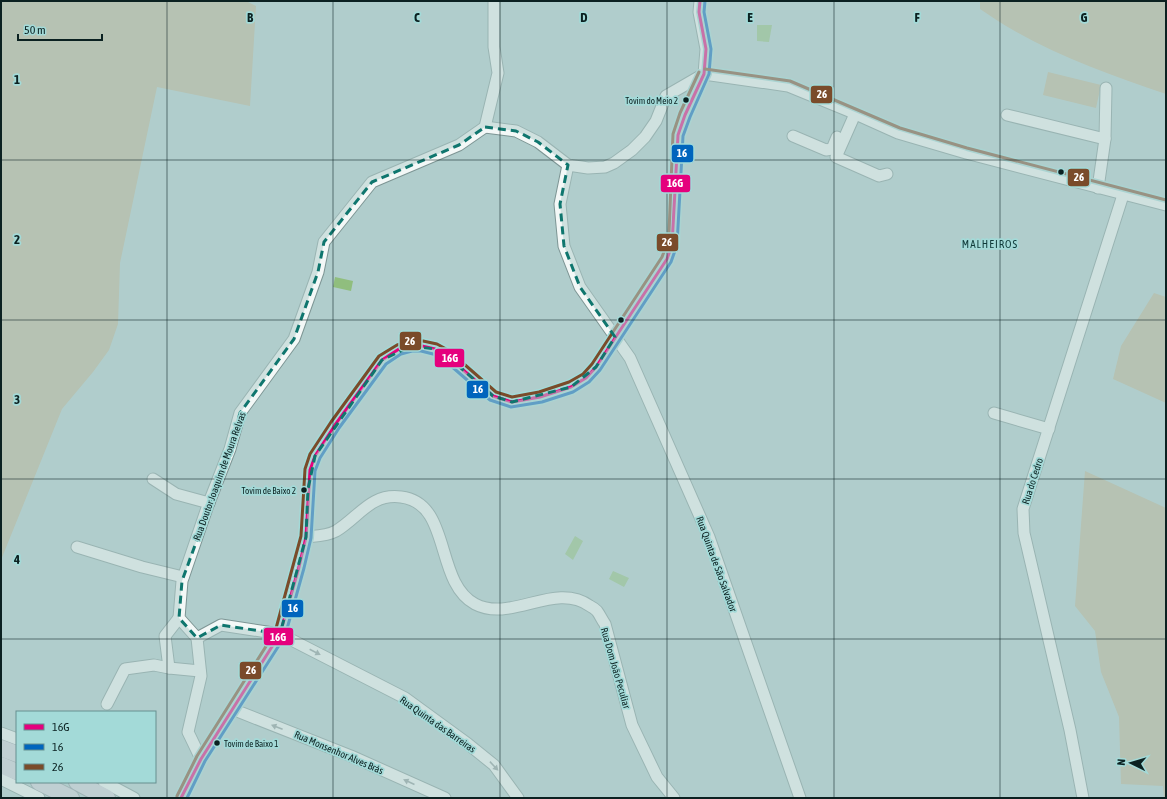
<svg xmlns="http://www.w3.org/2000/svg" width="1167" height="799" viewBox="0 0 1167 799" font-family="'Asap Condensed',sans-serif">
  <rect width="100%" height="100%" fill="#b0cdcc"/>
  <!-- green -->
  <g fill="#bcb394">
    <path d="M1 1H246L256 6 250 106 157 87 120 263 118 324 109 350 93 372 62 409 1 560Z"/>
    <path d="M980 1H1166V94C1114 76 1062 58 1013 30 1002 24 991 16 980 9Z"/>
    <path d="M1048 72 1101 85 1096 108 1043 95Z"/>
    <path d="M1154 293 1166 297V403L1113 379 1121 346Z"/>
    <path d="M1085 471 1166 508V798H1164L1163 786 1121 784 1119 717 1101 672 1095 631 1075 606Z"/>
  </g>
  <!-- water -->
  <g fill="#90be7e">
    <path d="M757 25H772L769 42 757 41Z"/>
    <path d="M335 277 353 281 351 291 333 287Z"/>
    <path d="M575 536 583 541 573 560 565 554Z"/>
    <path d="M613 571 629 578 624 587 609 579Z"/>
  </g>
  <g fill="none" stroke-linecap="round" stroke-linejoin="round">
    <defs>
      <g id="minor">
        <path d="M704 74 788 86 849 111 898 133 966 153 1166 205"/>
        <path d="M855 114 836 157 879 176 887 174"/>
        <path d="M1007 115 1105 139 1098 188"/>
        <path d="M485 127 516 131 538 142 568 165 588 168 605 167 614 163 632 150 645 137 656 121 666 96 704 74"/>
        <path d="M793 136 826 150 832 149 837 137"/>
        <path d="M1105 139 1106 88"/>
        <path d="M568 165 560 204 564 246 580 287 630 358 709 537 800 798"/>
        <path d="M994 413 1049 429"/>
        <path d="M153 479 176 494 209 503"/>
        <path d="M306 537C316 536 327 536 336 531 359 517 371 493 401 497 452 503 434 582 475 604 511 623 555 581 590 606 592 607 595 609 597 611 600 615 602 620 605 624L632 725 657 777 674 798"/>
        <path d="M77 547 142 567 183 577"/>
        <path d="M197 638 221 625 280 634 405 698 468 744 494 765 518 798"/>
        <path d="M169 668 165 636 179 618"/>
        <path d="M107 704 125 669 154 665 169 668 200 671"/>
        <path d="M232 709 351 756 445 798"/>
        <path d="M1 733 17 739"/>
        <path d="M201 759 188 732 201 676 197 638 179 618 182 581 208 505 230 449 240 413 294 339 318 272 324 242 372 182 459 145 485 127 498 73 494 47V1"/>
        <path d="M1 779 39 798"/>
        <path d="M104 782 134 798"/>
        <path d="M181 798 201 759 280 634 299 567 306 537 308 489 310 470 315 456 335 425 382 360 399 349 411 346H422L435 349 445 354 493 396 512 402 540 397 571 387 586 378 596 367 667 259 672 245 678 135 685 115 704 74 706 49 699 12 700 1"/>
        <path d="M1083 798 1070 730 1024 533 1023 509 1123 195"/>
      </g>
      <g id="highway">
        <path d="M1 748 17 754"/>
        <path d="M1 765 17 772"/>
        <path d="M39 782 71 798"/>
        <path d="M77 782 107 798"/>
      </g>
    </defs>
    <!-- minor casing -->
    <use href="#minor" stroke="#7d9594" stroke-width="13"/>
    <!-- highway casing -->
    <use href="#highway" stroke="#8b959c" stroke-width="18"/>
    <!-- minor -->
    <use href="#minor" stroke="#f3f8f7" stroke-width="11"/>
    <!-- highway -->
    <use href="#highway" stroke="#d1d0d9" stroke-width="16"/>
    <defs>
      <path id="bus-1" d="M181 798 201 759 280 634 299 567 306 537 310 470 315 456 335 425 382 360 399 349 411 346H422L435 349 445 354 493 396 512 402 540 397 571 387 586 378 596 367 667 259 672 245 678 135 685 115 704 74 706 49 699 12 700 1"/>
      <path id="bus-2" d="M187 798 205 761 285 636 304 568 311 538 315 471 320 458 339 428 386 364 401 354 412 351H421L433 354 442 358 490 400 511 407 542 402 573 392 589 382 600 370 671 262 677 245 683 136 690 117 709 74 711 49 704 12 705 1"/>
      <g id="bus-3">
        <path d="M705 69 790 81 900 128 967 148 1166 200"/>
        <path d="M177 796 197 756 275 632 301 536 305 469 310 454 331 422 379 356 397 345 410 341H423L437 344 448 350 496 392 512 397 539 392 569 382 583 374 592 364 662 257 667 244 669 232 673 134 680 113 699 72"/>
      </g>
    </defs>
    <!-- bus-1 casing -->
    <use href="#bus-1" stroke="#a3dad8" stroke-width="6"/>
    <!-- bus-2 casing -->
    <use href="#bus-2" stroke="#a3dad8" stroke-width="6"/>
    <!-- bus-3 casing -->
    <use href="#bus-3" stroke="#a3dad8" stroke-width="6"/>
    <!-- bus-1 -->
    <use href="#bus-1" stroke="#e5007d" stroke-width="3"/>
    <!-- bus-2 -->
    <use href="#bus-2" stroke="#0065bd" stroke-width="3"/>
    <!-- bus-3 -->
    <use href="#bus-3" stroke="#7a4b2a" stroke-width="3"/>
  </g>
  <!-- one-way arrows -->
  <defs><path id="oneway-solid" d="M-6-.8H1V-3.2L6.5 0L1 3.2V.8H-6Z"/></defs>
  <g fill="#8b9797">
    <use href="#oneway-solid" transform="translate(315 652) rotate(27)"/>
    <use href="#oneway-solid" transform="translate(277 727) rotate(-159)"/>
    <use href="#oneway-solid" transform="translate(494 766) rotate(47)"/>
    <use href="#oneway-solid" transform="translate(409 782) rotate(-156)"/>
  </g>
  <!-- marked area -->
  <path d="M0 0H1167V799H0ZM485 127 516 131 538 142 568 165 560 204 564 246 580 287 615 337 596 367 571 387 512 402 493 396 445 354 435 349 411 346 382 360 315 456 308 489 306 537 280 634 221 625 197 638 179 618 182 581 230 449 240 413 294 339 318 272 324 242 372 182 459 145Z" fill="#b0cdcc" fill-opacity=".55" fill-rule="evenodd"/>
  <path fill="none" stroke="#0f766e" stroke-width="3" stroke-dasharray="8 5" stroke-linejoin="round" d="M485 127 516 131 538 142 568 165 560 204 564 246 580 287 615 337 596 367 571 387 512 402 493 396 445 354 435 349 411 346 382 360 315 456 308 489 306 537 280 634 221 625 197 638 179 618 182 581 230 449 240 413 294 339 318 272 324 242 372 182 459 145Z"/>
  <!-- grid -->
  <path fill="none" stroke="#0b2121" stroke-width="1" stroke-opacity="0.55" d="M167 1V798M333 1V798M500 1V798M667 1V798M834 1V798M1000 1V798M1 160H1166M1 320H1166M1 479H1166M1 639H1166"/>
  <!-- markers -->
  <g fill="#0b2121" stroke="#a3dad8" stroke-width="1.5">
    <circle cx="686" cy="100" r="3.5"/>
    <circle cx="1061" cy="172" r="3.5"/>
    <circle cx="621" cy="320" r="3.5"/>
    <circle cx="304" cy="490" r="3.5"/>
    <circle cx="217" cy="743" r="3.5"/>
  </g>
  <g text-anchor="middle" stroke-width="3.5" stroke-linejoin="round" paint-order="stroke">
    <!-- bus labels -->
    <g font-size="9" fill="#0b2121" stroke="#a3dad8" text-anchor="end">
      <text x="678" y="104">Tovim do Meio 2</text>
      <text x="296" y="494">Tovim de Baixo 2</text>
      <text x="224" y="747" text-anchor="start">Tovim de Baixo 1</text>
    </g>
    <!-- street labels -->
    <g font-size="10" fill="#0b2121" stroke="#a3dad8">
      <text transform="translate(219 476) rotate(-70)" y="4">Rua Doutor Joaquim de Moura Relvas</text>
      <text transform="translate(1032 481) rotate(-72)" y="4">Rua do Cedro</text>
      <text transform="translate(717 564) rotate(70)" y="4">Rua Quinta de São Salvador</text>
      <text transform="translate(616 668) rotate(74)" y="4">Rua Dom João Peculiar</text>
      <text transform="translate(438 724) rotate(35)" y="4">Rua Quinta das Barreiras</text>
      <text transform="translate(339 752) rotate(23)" y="4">Rua Monsenhor Alves Brás</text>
    </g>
    <!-- neighbourhood labels -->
    <g font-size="11" letter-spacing="1" fill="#0f3938" stroke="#a3dad8">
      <text x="990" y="248">MALHEIROS</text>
    </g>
  </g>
  <g font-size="13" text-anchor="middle" font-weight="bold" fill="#0b2121" stroke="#a3dad8" stroke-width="3.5" stroke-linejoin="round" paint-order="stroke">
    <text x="250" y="22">B</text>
    <text x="417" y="22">C</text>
    <text x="584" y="22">D</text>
    <text x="750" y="22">E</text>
    <text x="917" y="22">F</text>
    <text x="1084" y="22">G</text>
    <text x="17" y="84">1</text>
    <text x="17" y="244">2</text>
    <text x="17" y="404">3</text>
    <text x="17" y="564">4</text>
  </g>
  <g stroke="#a3dad8" stroke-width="1.5">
    <rect x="810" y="85" width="23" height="19" rx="4" fill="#7a4b2a"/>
    <rect x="671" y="144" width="23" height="19" rx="4" fill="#0065bd"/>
    <rect x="1067" y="168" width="23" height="19" rx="4" fill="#7a4b2a"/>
    <rect x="660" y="174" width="31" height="19" rx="4" fill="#e5007d"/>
    <rect x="656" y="233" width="23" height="19" rx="4" fill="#7a4b2a"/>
    <rect x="399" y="331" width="23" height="20" rx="4" fill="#7a4b2a"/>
    <rect x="434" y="348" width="31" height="20" rx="4" fill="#e5007d"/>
    <rect x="466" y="380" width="23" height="19" rx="4" fill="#0065bd"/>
    <rect x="281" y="599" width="23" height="19" rx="4" fill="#0065bd"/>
    <rect x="263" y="627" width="31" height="19" rx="4" fill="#e5007d"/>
    <rect x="239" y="661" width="23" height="19" rx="4" fill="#7a4b2a"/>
  </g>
  <g font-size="11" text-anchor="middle" font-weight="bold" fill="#fff">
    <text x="822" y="98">26</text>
    <text x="682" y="157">16</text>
    <text x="1079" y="181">26</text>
    <text x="675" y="187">16G</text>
    <text x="667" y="246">26</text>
    <text x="410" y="345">26</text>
    <text x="450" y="362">16G</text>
    <text x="478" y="393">16</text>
    <text x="293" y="612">16</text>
    <text x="278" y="641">16G</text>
    <text x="251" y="674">26</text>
  </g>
  <!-- border -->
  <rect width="1167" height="799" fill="none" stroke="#0b2121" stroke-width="4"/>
  <!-- legend -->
  <rect x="16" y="711" width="140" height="72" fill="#a3dad8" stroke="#66908f"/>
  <rect x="24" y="724" width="20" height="6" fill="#e5007d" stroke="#66908f"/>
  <text x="52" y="731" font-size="12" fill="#0b2121">16G</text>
  <rect x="24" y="744" width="20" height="6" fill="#0065bd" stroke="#66908f"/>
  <text x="52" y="751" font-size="12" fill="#0b2121">16</text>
  <rect x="24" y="764" width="20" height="6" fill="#7a4b2a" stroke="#66908f"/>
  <text x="52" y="771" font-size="12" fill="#0b2121">26</text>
  <!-- north arrow -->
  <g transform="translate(1131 763) rotate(275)" stroke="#a3dad8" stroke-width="3" paint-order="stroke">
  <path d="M0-3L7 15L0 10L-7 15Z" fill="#0b2121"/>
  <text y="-6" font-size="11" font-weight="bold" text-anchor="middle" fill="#0b2121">N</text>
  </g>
  <!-- scale -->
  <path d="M18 34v6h84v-6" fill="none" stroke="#0b2121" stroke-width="2"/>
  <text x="24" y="34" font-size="12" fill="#0b2121" stroke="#a3dad8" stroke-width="3" paint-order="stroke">50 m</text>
</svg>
